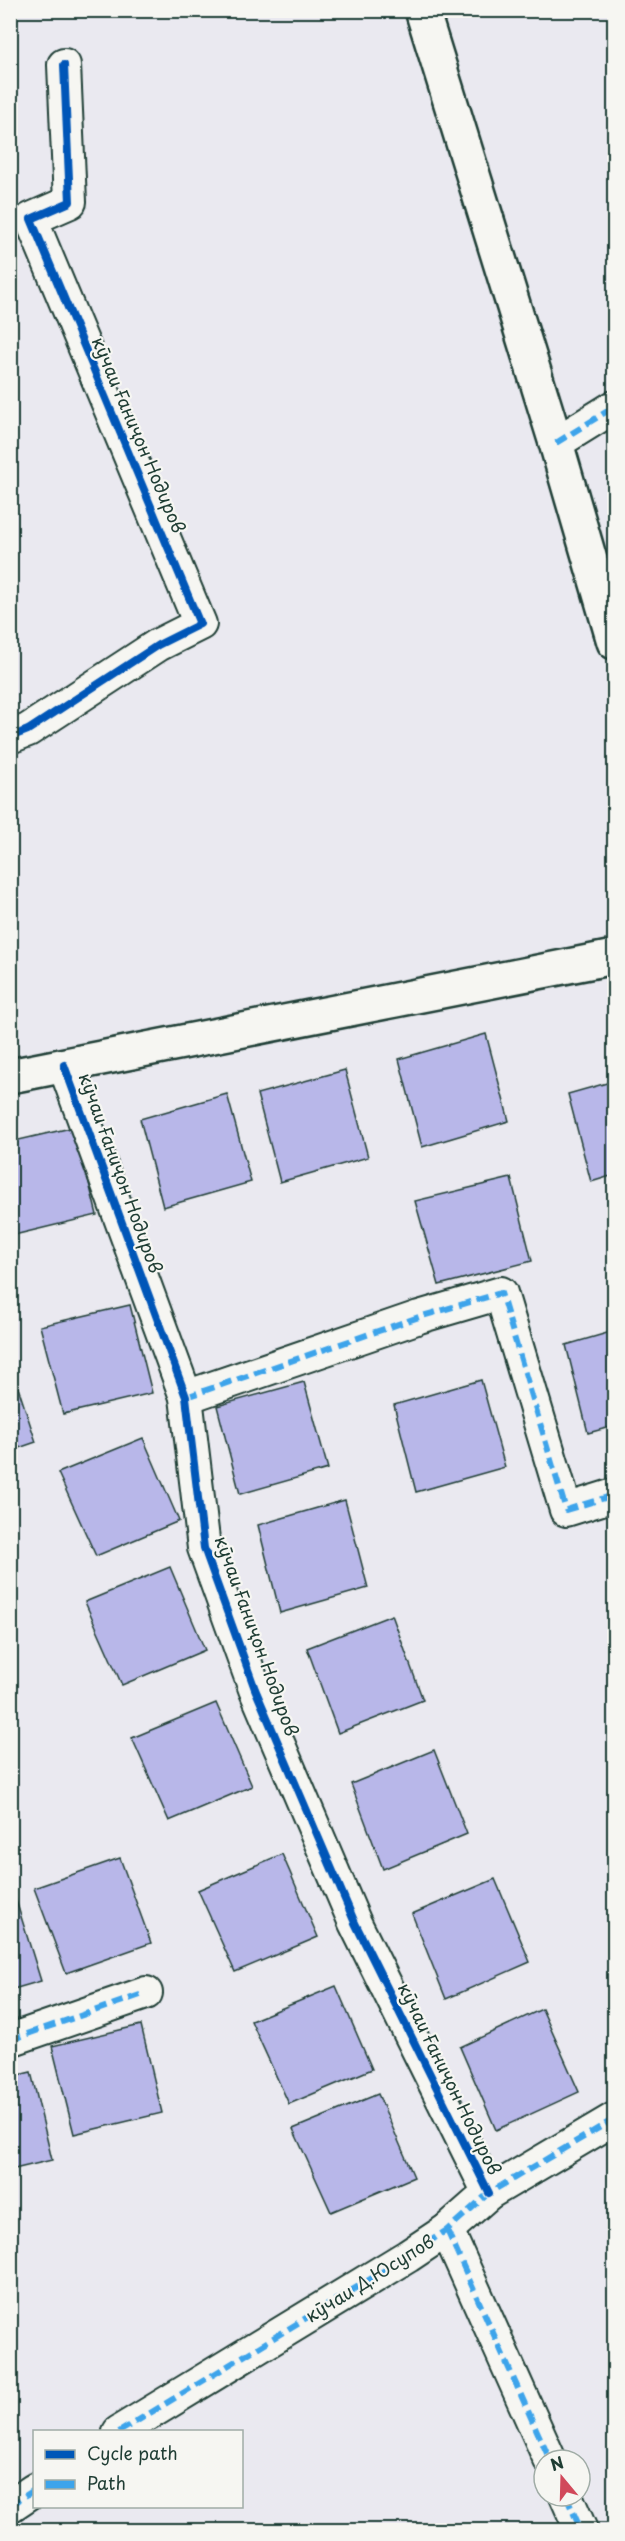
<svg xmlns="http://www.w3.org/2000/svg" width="625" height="2541" viewBox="0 0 625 2541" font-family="'Playpen Sans',sans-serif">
  <rect width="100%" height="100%" fill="#eae9f0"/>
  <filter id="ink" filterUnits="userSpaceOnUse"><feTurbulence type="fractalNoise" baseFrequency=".0167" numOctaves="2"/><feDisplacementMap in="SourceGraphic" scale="12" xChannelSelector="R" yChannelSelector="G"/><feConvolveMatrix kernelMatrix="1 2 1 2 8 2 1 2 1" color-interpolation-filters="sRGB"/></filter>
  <g filter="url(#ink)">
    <!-- building -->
    <g fill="#b8b7e9" stroke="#1f3d34" stroke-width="1.5">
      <path d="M486 1034 509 1121 422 1147 399 1059Z"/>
      <path d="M345 1070 368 1157 280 1182 257 1094Z"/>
      <path d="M614 1081V1175L591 1182 568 1094Z"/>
      <path d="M227 1094 251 1182 163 1207 140 1119Z"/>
      <path d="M75 1127 97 1215 10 1236V1142Z"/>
      <path d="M511 1178 532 1261 439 1285 415 1201Z"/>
      <path d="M130 1305 152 1393 63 1414 40 1326Z"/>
      <path d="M614 1331V1426L588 1433 566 1345Z"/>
      <path d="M10 1363 36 1442 10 1451Z"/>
      <path d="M481 1380 505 1467 416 1492 394 1405Z"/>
      <path d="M304 1382 328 1469 240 1494 217 1406Z"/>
      <path d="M143 1438 179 1521 96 1556 58 1473Z"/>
      <path d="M345 1500 368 1588 280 1613 258 1525Z"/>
      <path d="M170 1567 205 1650 122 1685 85 1602Z"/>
      <path d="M392 1615 423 1700 338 1733 307 1648Z"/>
      <path d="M216 1703 252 1786 169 1821 132 1738Z"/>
      <path d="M434 1750 467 1834 383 1869 351 1784Z"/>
      <path d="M282 1854 318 1937 235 1972 198 1890Z"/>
      <path d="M120 1858 151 1943 66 1973 34 1888Z"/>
      <path d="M495 1879 530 1962 446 1999 412 1914Z"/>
      <path d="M14 1894 41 1981 10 1990V1895Z"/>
      <path d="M336 1986 372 2069 289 2104 251 2021Z"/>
      <path d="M542 2009 579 2092 496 2130 460 2047Z"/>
      <path d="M141 2025 162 2113 74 2134 52 2046Z"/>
      <path d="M31 2072 52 2160 10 2170V2077Z"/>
      <path d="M378 2094 414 2177 331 2212 293 2129Z"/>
    </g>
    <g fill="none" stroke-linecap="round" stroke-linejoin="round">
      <defs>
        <g id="minor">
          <path d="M556 443 614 407"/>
          <path d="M10 737 28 730 158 645 200 624 31 219 70 202 64 65"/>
          <path d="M64 1065 186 1397 204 1548 255 1689 355 1923 489 2193"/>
          <path d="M186 1397 419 1317 501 1293 566 1510 614 1495"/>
          <path d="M10 2040 146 1993"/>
          <path d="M447 2230 550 2460"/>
          <path d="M119 2432 408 2256 447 2230 489 2193 614 2119"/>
          <path d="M566 2496 581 2530"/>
          <path d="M10 2506 34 2490"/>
        </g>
        <g id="tertiary">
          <path d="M422 10 556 443 614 642"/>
          <path d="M10 1076 614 957"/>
        </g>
      </defs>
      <!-- minor casing -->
      <use href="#minor" stroke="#1f3d34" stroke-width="36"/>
      <!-- tertiary casing -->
      <use href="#tertiary" stroke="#1f3d34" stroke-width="38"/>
      <!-- minor -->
      <use href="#minor" stroke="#f6f6f2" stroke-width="32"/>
      <!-- tertiary -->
      <use href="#tertiary" stroke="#f6f6f2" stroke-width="33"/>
      <!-- quiet -->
      <g stroke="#3da4eb" stroke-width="6" stroke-dasharray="12 6" stroke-linecap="butt">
        <path d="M556 443 614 407"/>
        <path d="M186 1397 419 1317 501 1293 566 1510 614 1495"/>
        <path d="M10 2040 146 1993"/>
        <path d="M447 2230 550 2460"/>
        <path d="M119 2432 408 2256 447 2230 489 2193 614 2119"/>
        <path d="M566 2496 581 2530"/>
        <path d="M10 2506 34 2490"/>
      </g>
      <defs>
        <g id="cycleway">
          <path d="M10 737 28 730 158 645 200 624 31 219 70 202 64 65"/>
          <path d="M64 1065 186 1397 204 1548 255 1689 355 1923 489 2193"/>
        </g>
      </defs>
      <!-- cycleway casing -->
      <use href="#cycleway" stroke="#f6f6f2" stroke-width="11"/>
      <!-- cycleway -->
      <use href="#cycleway" stroke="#0057b8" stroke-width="8"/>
    </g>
  </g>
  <g text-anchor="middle" stroke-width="4.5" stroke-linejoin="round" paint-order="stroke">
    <!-- street labels -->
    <g font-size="18" fill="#1f3d34" stroke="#f6f6f2">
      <text transform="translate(138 435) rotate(67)" y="6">кӯчаи Ғаниҷон Нодиров</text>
      <text transform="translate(120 1173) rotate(70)" y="6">кӯчаи Ғаниҷон Нодиров</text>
      <text transform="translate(256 1636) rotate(70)" y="6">кӯчаи Ғаниҷон Нодиров</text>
      <text transform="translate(449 2079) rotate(64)" y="6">кӯчаи Ғаниҷон Нодиров</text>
      <text transform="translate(370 2279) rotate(-32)" y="6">кӯчаи Д.Юсупов</text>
    </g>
  </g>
  <!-- margin -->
  <rect width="625" height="2541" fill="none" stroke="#f6f6f2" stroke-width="36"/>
  <rect x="18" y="18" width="589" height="2505" fill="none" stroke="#1f3d34" stroke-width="2" filter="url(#ink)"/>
  <!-- legend -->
  <rect x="33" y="2430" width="210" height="78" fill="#f6f6f2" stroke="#a0aca6" stroke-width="1.5"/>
  <rect x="45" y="2450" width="30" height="9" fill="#0057b8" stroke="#a0aca6" stroke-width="1.5"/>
  <text x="87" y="2460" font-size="18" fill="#1f3d34">Cycle path</text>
  <rect x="45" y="2480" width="30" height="9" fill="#3da4eb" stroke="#a0aca6" stroke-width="1.5"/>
  <text x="87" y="2490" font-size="18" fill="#1f3d34">Path</text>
  <!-- north arrow -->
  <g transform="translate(562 2478) rotate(341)"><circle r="28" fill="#f6f6f2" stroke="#a0aca6" stroke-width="1.5"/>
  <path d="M0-4.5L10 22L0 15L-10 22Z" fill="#d1495b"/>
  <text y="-9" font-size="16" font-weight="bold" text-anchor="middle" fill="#1f3d34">N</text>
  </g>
</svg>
